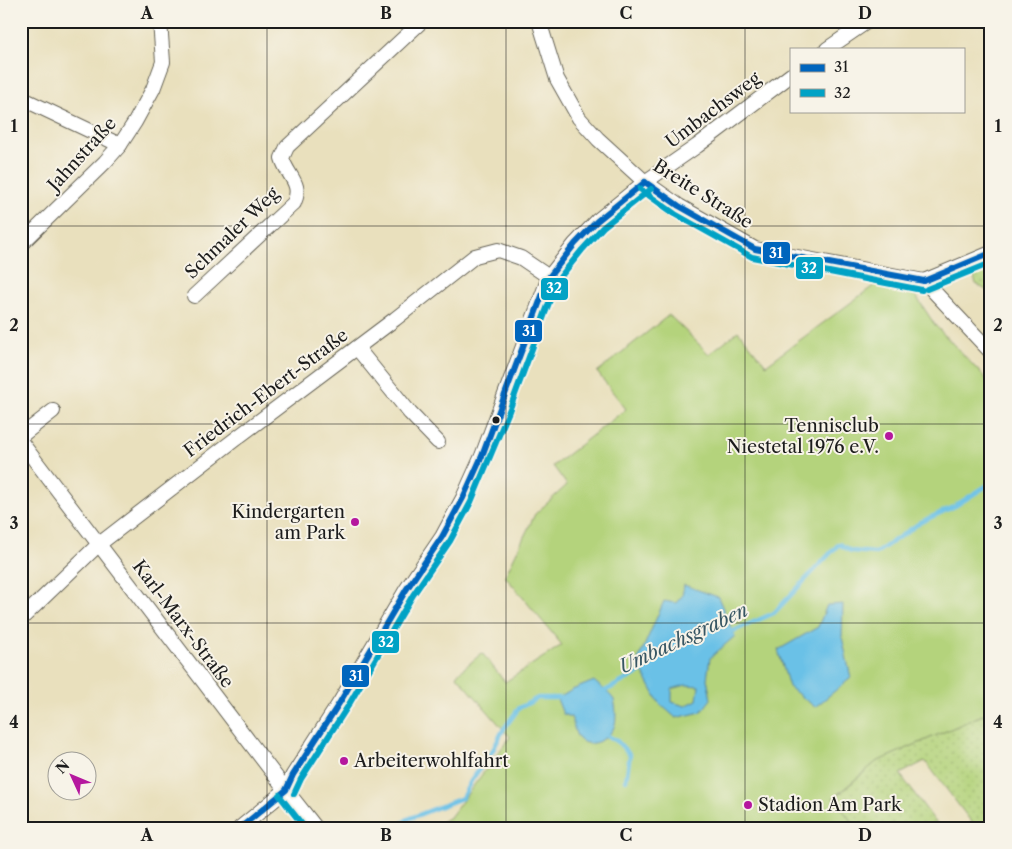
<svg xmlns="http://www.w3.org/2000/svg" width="1012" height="849" viewBox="0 0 1012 849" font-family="'Libre Caslon Text',serif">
  <defs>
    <pattern id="grass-dots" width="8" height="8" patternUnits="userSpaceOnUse" patternTransform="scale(1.25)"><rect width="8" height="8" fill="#b4d37b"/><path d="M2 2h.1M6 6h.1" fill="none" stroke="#9ab56a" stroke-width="1.8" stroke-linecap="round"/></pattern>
  </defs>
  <rect width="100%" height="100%" fill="#f7f3e8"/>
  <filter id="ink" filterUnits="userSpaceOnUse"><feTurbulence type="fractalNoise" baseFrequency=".02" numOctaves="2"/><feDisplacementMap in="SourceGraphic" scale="10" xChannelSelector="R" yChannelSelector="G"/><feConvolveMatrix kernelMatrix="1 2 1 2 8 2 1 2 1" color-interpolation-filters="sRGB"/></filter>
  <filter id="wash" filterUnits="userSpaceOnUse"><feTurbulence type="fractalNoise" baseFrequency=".0096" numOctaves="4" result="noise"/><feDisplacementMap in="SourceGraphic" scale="20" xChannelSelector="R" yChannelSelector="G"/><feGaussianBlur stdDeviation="1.12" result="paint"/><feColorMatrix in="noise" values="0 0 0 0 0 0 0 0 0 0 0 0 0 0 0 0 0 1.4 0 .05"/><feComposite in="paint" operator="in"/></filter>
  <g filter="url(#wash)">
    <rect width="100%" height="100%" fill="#e9e0bd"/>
    <!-- grass -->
    <g fill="url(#grass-dots)" stroke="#68784c">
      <path d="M991 259V293L976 284 971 267Z"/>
      <path d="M991 711V828H976L925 761 900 774 940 828H857L833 799 876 762Z"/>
    </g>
    <!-- park -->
    <path fill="#b4d37b" stroke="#68784c" d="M876 284 914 293 935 325 991 384V711L876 762 833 798 857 828H432L451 816 510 737 456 675 482 653 505 682 562 645 505 576 535 514 567 485 553 466 626 409 597 372 669 315 709 354 738 331 766 365Z"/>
    <!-- water -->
    <g fill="#6ac1e7" stroke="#436e82" fill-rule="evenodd">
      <path d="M684 585 718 597 735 636 710 658 707 679 711 699 701 712 676 718 659 703 642 671 638 660 664 601 676 603 682 596ZM686 685 699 686 697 700 685 706 672 702V689Z"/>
      <path d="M843 604 842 637 851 678 815 707 789 687 778 650 818 627 827 605Z"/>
      <path d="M594 681C599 686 610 693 614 700 616 706 617 721 614 727 610 738 590 750 579 739 574 733 574 724 571 717L563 714 557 699 572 690Z"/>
    </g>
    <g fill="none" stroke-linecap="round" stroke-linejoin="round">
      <!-- stream -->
      <g stroke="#6ac1e7" stroke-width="4.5">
        <path d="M729 633 774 613 839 544 851 551 876 553 921 522 955 506 991 483"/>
        <path d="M599 692 605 691 646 669"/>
        <path d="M608 736 617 741 630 755 626 780"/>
        <path d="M395 828 408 819 462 798 471 781 493 750 503 730 519 708 538 698H562"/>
      </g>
    </g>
  </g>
  <g filter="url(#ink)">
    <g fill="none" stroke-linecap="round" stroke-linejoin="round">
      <defs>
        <g id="minor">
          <path d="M539 21 557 79 579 118 598 139 645 182 679 206 755 249 924 281 991 352"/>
          <path d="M827 49 868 21"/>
          <path d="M21 98 120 145"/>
          <path d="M21 244 105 162 120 145 135 122 153 89 163 62 160 21"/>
          <path d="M924 281 991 253"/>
          <path d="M194 296 294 203C303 183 287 176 282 158L287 147 422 21"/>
          <path d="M357 348 410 413 438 442"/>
          <path d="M21 436 53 411"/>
          <path d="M21 442 286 790 316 828"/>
          <path d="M21 619 98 545 238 437 395 319 475 256 498 250 521 258 549 277"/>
          <path d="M240 828 286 790 293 775 340 702 406 590 442 537 463 498 482 456 549 277 575 244 597 221 645 182 697 146 791 75"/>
        </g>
      </defs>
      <!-- minor casing -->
      <use href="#minor" stroke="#646154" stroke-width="16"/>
      <!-- minor -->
      <use href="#minor" stroke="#fff" stroke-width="14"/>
      <defs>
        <g id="bus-1">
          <path d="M645 182 679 206 755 249 924 281"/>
          <path d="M924 281 991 253"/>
          <path d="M240 828 286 790 293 775 340 702 406 590 442 537 463 498 482 456 549 277 575 244 597 221 645 182"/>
        </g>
        <g id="bus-2">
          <path d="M640 189 675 214 752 257 922 290"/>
          <path d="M927 289 991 263"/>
          <path d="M294 794 301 779 348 706 413 595 450 541 471 502 509 411 557 281 582 250 603 227 651 189"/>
          <path d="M279 795 305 828"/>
        </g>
      </defs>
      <!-- bus-1 casing -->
      <use href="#bus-1" stroke="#f7f3e8" stroke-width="10"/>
      <!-- bus-2 casing -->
      <use href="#bus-2" stroke="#f7f3e8" stroke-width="10"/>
      <!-- bus-1 -->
      <use href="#bus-1" stroke="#0065bd" stroke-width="6"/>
      <!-- bus-2 -->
      <use href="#bus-2" stroke="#01a2c5" stroke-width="6"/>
    </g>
  </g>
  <!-- grid -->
  <path fill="none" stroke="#1c1c1c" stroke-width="1" stroke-opacity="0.55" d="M267 21V828M506 21V828M745 21V828M21 226H991M21 424H991M21 623H991"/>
  <!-- markers -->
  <circle fill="#1c1c1c" stroke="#f7f3e8" stroke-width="2" cx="496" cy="420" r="4.5"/>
  <g fill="#b5179e" stroke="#f7f3e8" stroke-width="2">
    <circle cx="889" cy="436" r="5"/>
    <circle cx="355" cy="522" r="5"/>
    <circle cx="344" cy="761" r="5"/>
    <circle cx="748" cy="805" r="5"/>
  </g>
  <g text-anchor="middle" stroke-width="4" stroke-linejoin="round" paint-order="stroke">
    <!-- street labels -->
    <g font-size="18" fill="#1c1c1c" stroke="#f7f3e8">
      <text transform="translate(713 110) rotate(-37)" y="6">Umbachsweg</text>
      <text transform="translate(82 154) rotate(-48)" y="6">Jahnstraße</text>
      <text transform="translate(703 194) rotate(32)" y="6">Breite Straße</text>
      <text transform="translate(232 233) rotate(-44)" y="6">Schmaler Weg</text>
      <text transform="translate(266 393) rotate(-37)" y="6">Friedrich-Ebert-Straße</text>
      <text transform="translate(183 624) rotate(53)" y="6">Karl-Marx-Straße</text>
    </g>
    <!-- poi labels -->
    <g font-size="18" fill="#1c1c1c" stroke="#f7f3e8" text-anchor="end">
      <text x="879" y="432">Tennisclub<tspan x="879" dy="21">Niestetal 1976 e.V.</tspan></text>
      <text x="345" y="518">Kindergarten<tspan x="345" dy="21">am Park</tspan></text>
      <text x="354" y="767" text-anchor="start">Arbeiterwohlfahrt</text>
      <text x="758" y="811" text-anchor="start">Stadion Am Park</text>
    </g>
    <!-- water labels -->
    <g font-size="19" font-style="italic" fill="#375663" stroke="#f7f3e8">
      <text transform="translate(683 638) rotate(-25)" y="7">Umbachsgraben</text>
    </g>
  </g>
  <g stroke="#f7f3e8" stroke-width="2">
    <rect x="762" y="241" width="29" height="24" rx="5" fill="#0065bd"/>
    <rect x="795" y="256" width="29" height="24" rx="5" fill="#01a2c5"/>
    <rect x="540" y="277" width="29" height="24" rx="5" fill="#01a2c5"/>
    <rect x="514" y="319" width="29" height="24" rx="5" fill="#0065bd"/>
    <rect x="371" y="630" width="29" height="24" rx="5" fill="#01a2c5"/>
    <rect x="341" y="664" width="29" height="24" rx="5" fill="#0065bd"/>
  </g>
  <g font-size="14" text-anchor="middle" font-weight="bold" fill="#fff">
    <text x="776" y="258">31</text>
    <text x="809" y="273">32</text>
    <text x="554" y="293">32</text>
    <text x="529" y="336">31</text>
    <text x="386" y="647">32</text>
    <text x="356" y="681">31</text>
  </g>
  <!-- margin -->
  <rect width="1012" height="849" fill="none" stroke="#f7f3e8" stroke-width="55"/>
  <!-- legend -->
  <rect x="790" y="48" width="175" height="65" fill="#f7f3e8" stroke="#9f9d96"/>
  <rect x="800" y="64" width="25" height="8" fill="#0065bd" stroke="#9f9d96"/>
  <text x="834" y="72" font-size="15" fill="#1c1c1c">31</text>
  <rect x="800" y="89" width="25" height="8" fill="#01a2c5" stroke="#9f9d96"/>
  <text x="834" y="98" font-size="15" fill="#1c1c1c">32</text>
  <!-- north arrow -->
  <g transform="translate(72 776) rotate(314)"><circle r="24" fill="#f7f3e8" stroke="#9f9d96"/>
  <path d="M0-4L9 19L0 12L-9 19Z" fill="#b5179e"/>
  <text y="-8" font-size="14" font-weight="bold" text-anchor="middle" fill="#1c1c1c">N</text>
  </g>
  <rect x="28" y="28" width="956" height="794" fill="none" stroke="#1c1c1c" stroke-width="2"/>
  <g font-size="16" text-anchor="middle" font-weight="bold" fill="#1c1c1c">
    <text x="147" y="19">A</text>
    <text x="386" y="19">B</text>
    <text x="626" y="19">C</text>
    <text x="865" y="19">D</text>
    <text x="14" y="132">1</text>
    <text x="998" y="132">1</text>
    <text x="14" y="331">2</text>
    <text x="998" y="331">2</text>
    <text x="14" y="529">3</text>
    <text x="998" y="529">3</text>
    <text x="14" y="728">4</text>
    <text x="998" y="728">4</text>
    <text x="147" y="841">A</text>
    <text x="386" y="841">B</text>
    <text x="626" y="841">C</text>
    <text x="865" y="841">D</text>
  </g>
</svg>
